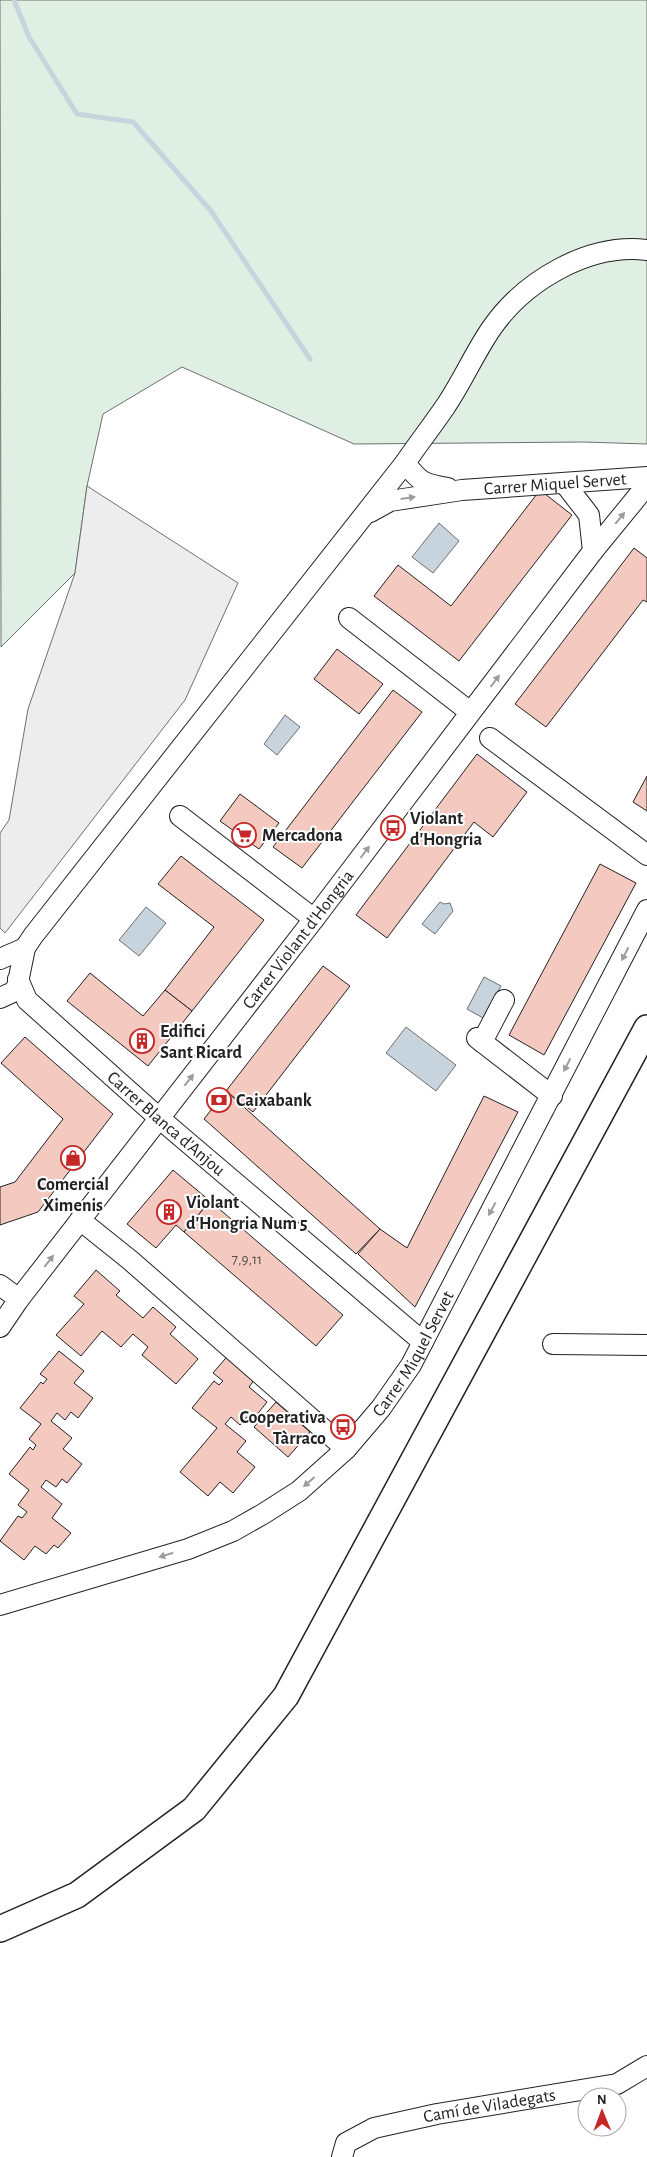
<svg xmlns="http://www.w3.org/2000/svg" width="647" height="2157" viewBox="0 0 647 2157" font-family="'Alegreya Sans',sans-serif">
  <rect width="100%" height="100%" fill="#fff"/>
  <!-- green -->
  <path fill="#e0efe3" stroke="#6f6f6f" d="M0 0H647V444L583 442 354 444 182 367 103 414 87 486 75 573 1 647Z"/>
  <!-- parking -->
  <path fill="#ededed" stroke="#6f6f6f" d="M87 486 238 583 185 700 5 933 0 928V833L9 820 28 709 75 573Z"/>
  <!-- water -->
  <g fill="#c7d3dd" stroke="#6f6f6f">
    <path d="M439 523 459 541 433 573 412 557Z"/>
    <path d="M285 715 300 727 277 755 264 744Z"/>
    <path d="M440 902 444 904 450 903 453 911 435 934 422 924Z"/>
    <path d="M146 907 166 923 139 956 119 940Z"/>
    <path d="M484 977 501 986 483 1018 467 1009Z"/>
    <path d="M406 1027 456 1065 436 1091 386 1053Z"/>
  </g>
  <g fill="none" stroke-linecap="round" stroke-linejoin="round">
    <!-- stream -->
    <path stroke="#c7d3dd" stroke-width="5" d="M14 0 29 37 77 114 133 122 211 211 310 359"/>
  </g>
  <!-- building -->
  <g fill="#f3c9c0" stroke="#222">
    <path d="M540 490 572 515 459 661 374 596 398 565 451 606Z"/>
    <path d="M634 548 647 558V602L643 600 546 727 515 704Z"/>
    <path d="M337 649 383 684 359 714 314 679Z"/>
    <path d="M393 690 422 712 302 868 273 847Z"/>
    <path d="M477 754 527 792 493 837 474 822 387 938 356 915Z"/>
    <path d="M647 776V811L633 802Z"/>
    <path d="M240 794 279 823 259 849 220 821Z"/>
    <path d="M181 856 264 920 192 1011 165 990 214 927 158 884Z"/>
    <path d="M600 864 636 883 544 1055 509 1035Z"/>
    <path d="M323 966 350 986 253 1112 226 1091Z"/>
    <path d="M90 973 143 1016 165 990 192 1011 148 1066 67 1001Z"/>
    <path d="M25 1037 113 1114 38 1212 0 1225V1187L15 1182 63 1119 1 1063Z"/>
    <path d="M226 1091 380 1229 356 1254 204 1119Z"/>
    <path d="M484 1096 518 1112 415 1307 358 1254 380 1229 407 1248Z"/>
    <path d="M173 1170 210 1201 184 1232 176 1225 156 1248 127 1224Z"/>
    <path d="M210 1201 343 1315 316 1346 184 1232Z"/>
    <path d="M96 1270 120 1291 116 1295 143 1318 153 1307 176 1327 170 1334 198 1359 176 1384 142 1355 148 1347 133 1334 121 1347 102 1331 81 1356 56 1335 84 1304 74 1296Z"/>
    <path d="M59 1351 84 1371 74 1383 93 1398 78 1418 71 1412 65 1420 57 1413 51 1421 72 1438 63 1449 82 1464 67 1483 62 1479 56 1487 46 1480 41 1487 62 1504 52 1518 71 1533 58 1548 54 1545 46 1554 35 1546 24 1560 0 1541 18 1516 22 1518 27 1512 18 1505 29 1490 9 1474 30 1447 33 1450 36 1445 29 1439 41 1424 20 1408 41 1382 43 1384 47 1379 40 1374Z"/>
    <path d="M231 1352 258 1375 249 1387 267 1402 252 1421 247 1417 240 1425 231 1417 225 1424 246 1441 237 1452 255 1467 233 1493 220 1482 208 1496 180 1472 217 1428 192 1408 214 1381 219 1385 223 1381 213 1373Z"/>
    <path d="M276 1402 310 1432 288 1457 254 1427Z"/>
  </g>
  <g fill="none" stroke-linecap="round" stroke-linejoin="round">
    <defs>
      <g id="minor">
        <path d="M405 463C421 483 423 484 448 488"/>
        <path d="M565 484 589 515 593 551"/>
        <path id="s1" d="M370 512 390 501 462 490 647 477"/>
        <path d="M349 618 470 712"/>
        <path d="M490 738 647 855"/>
        <path d="M180 816 314 919"/>
        <path d="M0 959 25 948"/>
        <path id="s2" d="M18 979 27 1000 159 1118 423 1342"/>
        <path d="M0 998 13 992 17 987 25 948 33 936 405 463C418 444 432 426 445 407 462 382 474 354 491 329 524 281 588 243 647 250"/>
        <path d="M477 1038 552 1096"/>
        <path d="M482 1042 504 1000"/>
        <path d="M80 1220 130 1260 346 1449"/>
        <path d="M0 1285 19 1299"/>
        <path id="s3" d="M0 1327 19 1299 314 919 593 551 647 485"/>
        <path d="M553 1344 647 1345"/>
        <path id="s4" d="M0 1605 188 1549 233 1531 263 1514 299 1491 346 1449 381 1408 411 1365 647 910"/>
        <path id="s5" d="M342 2157 346 2143 374 2128 437 2114 617 2084 647 2066"/>
      </g>
      <path id="major" d="M0 1929 77 1895 194 1809 286 1696 647 1028"/>
    </defs>
    <!-- minor casing -->
    <use href="#minor" stroke="#222" stroke-width="22"/>
    <!-- major casing -->
    <use href="#major" stroke="#222" stroke-width="28"/>
    <!-- minor -->
    <use href="#minor" stroke="#fff" stroke-width="20"/>
    <!-- major -->
    <use href="#major" stroke="#fff" stroke-width="25"/>
  </g>
  <!-- one-way arrows -->
  <defs><path id="oneway-solid" d="M-6-.8H1V-3.2L6.5 0L1 3.2V.8H-6Z" transform="scale(1.25)"/></defs>
  <g fill="#9c9c9c">
    <use href="#oneway-solid" transform="translate(408 498) rotate(-8)"/>
    <use href="#oneway-solid" transform="translate(620 518) rotate(-51)"/>
    <use href="#oneway-solid" transform="translate(495 681) rotate(-53)"/>
    <use href="#oneway-solid" transform="translate(365 852) rotate(-53)"/>
    <use href="#oneway-solid" transform="translate(625 954) rotate(117)"/>
    <use href="#oneway-solid" transform="translate(567 1065) rotate(117)"/>
    <use href="#oneway-solid" transform="translate(189 1080) rotate(-52)"/>
    <use href="#oneway-solid" transform="translate(492 1209) rotate(118)"/>
    <use href="#oneway-solid" transform="translate(49 1261) rotate(-52)"/>
    <use href="#oneway-solid" transform="translate(309 1482) rotate(139)"/>
    <use href="#oneway-solid" transform="translate(166 1555) rotate(163)"/>
  </g>
  <!-- icons -->
  <defs>
    <symbol id="bus-ring" viewBox="-11 -11 22 22"><circle r="9.5" fill="#fff" stroke="#c62828" stroke-width="1.5"/><path d="M-5-6H5V4H4V6H2V4H-2V6H-4V4H-5ZM-3.5-4V0h7V-4ZM-3.5 1.2v1.5H-2V1.2ZM2 1.2v1.5H3.5V1.2Z" fill="#c62828"/></symbol>
    <symbol id="supermarket-ring" viewBox="-11 -11 22 22"><circle r="9.5" fill="#fff" stroke="#c62828" stroke-width="1.5"/><path d="M-6-5.5h2.5l.6 2H6L4.5 2H-2.5L-4.4-4H-6ZM-1.5 3.2a1.3 1.3 0 1 0 .1 0ZM3 3.2a1.3 1.3 0 1 0 .1 0Z" fill="#c62828"/></symbol>
    <symbol id="building-ring" viewBox="-11 -11 22 22"><circle r="9.5" fill="#fff" stroke="#c62828" stroke-width="1.5"/><path d="M-4-6H4V6H1V3H-1V6H-4ZM-2.5-4.3h1.7v1.8h-1.7ZM.8-4.3h1.7v1.8H.8ZM-2.5-1h1.7V.8h-1.7ZM.8-1h1.7V.8H.8Z" fill="#c62828"/></symbol>
    <symbol id="bank-ring" viewBox="-11 -11 22 22"><circle r="9.5" fill="#fff" stroke="#c62828" stroke-width="1.5"/><path d="M-6-4H6V4H-6ZM0-2.3a2.3 2.3 0 1 0 0 4.6a2.3 2.3 0 1 0 0-4.6Z" fill="#c62828"/></symbol>
    <symbol id="shop-ring" viewBox="-11 -11 22 22"><circle r="9.5" fill="#fff" stroke="#c62828" stroke-width="1.5"/><path d="M-5-2.5h2.3a2.7 3.5 0 0 1 5.4 0H5L5.5 6h-11ZM-1.5-2.5h3a1.5 2.3 0 0 0-3 0Z" fill="#c62828"/></symbol>
  </defs>
  <g fill-rule="evenodd">
    <use href="#bus-ring" x="379" y="814" width="28" height="28"/>
    <use href="#supermarket-ring" x="230" y="821" width="28" height="28"/>
    <use href="#building-ring" x="128" y="1027" width="28" height="28"/>
    <use href="#bank-ring" x="205" y="1086" width="28" height="28"/>
    <use href="#shop-ring" x="59" y="1144" width="28" height="28"/>
    <use href="#building-ring" x="155" y="1198" width="28" height="28"/>
    <use href="#bus-ring" x="329" y="1413" width="28" height="28"/>
  </g>
  <g text-anchor="middle" stroke-width="4" stroke-linejoin="round" paint-order="stroke">
    <!-- number labels -->
    <g font-size="15" fill="#564c4a">
      <text x="247" y="1264">7,9,11</text>
    </g>
    <!-- street labels -->
    <g font-size="18" fill="#222" stroke="#fff">
      <text dy="6" stroke="none"><textPath href="#s1" startOffset="189">Carrer Miquel Servet</textPath></text>
      <text dy="6" stroke="none"><textPath href="#s3" startOffset="489">Carrer Violant d'Hongria</textPath></text>
      <text dy="6" stroke="none"><textPath href="#s2" startOffset="209">Carrer Blanca d'Anjou</textPath></text>
      <text dy="6" stroke="none"><textPath href="#s4" startOffset="502">Carrer Miquel Servet</textPath></text>
      <text dy="6" stroke="none"><textPath href="#s5" startOffset="164">Camí de Viladegats</textPath></text>
    </g>
    <!-- poi labels -->
    <g font-size="18" font-weight="bold" fill="#222" stroke="#fff" text-anchor="start">
      <text x="410" y="824">Violant<tspan x="410" dy="21">d'Hongria</tspan></text>
      <text x="262" y="841">Mercadona</text>
      <text x="160" y="1037">Edifici<tspan x="160" dy="21">Sant Ricard</tspan></text>
      <text x="236" y="1106">Caixabank</text>
      <text x="73" y="1190" text-anchor="middle">Comercial<tspan x="73" dy="21">Ximenis</tspan></text>
      <text x="186" y="1208">Violant<tspan x="186" dy="21">d'Hongria Num 5</tspan></text>
      <text x="326" y="1423" text-anchor="end">Cooperativa<tspan x="326" dy="21">Tàrraco</tspan></text>
    </g>
  </g>
  <!-- north arrow -->
  <g transform="translate(602 2112) rotate(359)"><circle r="24" fill="#ffffff" stroke="#a7a7a7"/>
  <path d="M0-4L9 19L0 12L-9 19Z" fill="#c62828"/>
  <text y="-8" font-size="14" font-weight="bold" text-anchor="middle" fill="#222222">N</text>
  </g>
</svg>
